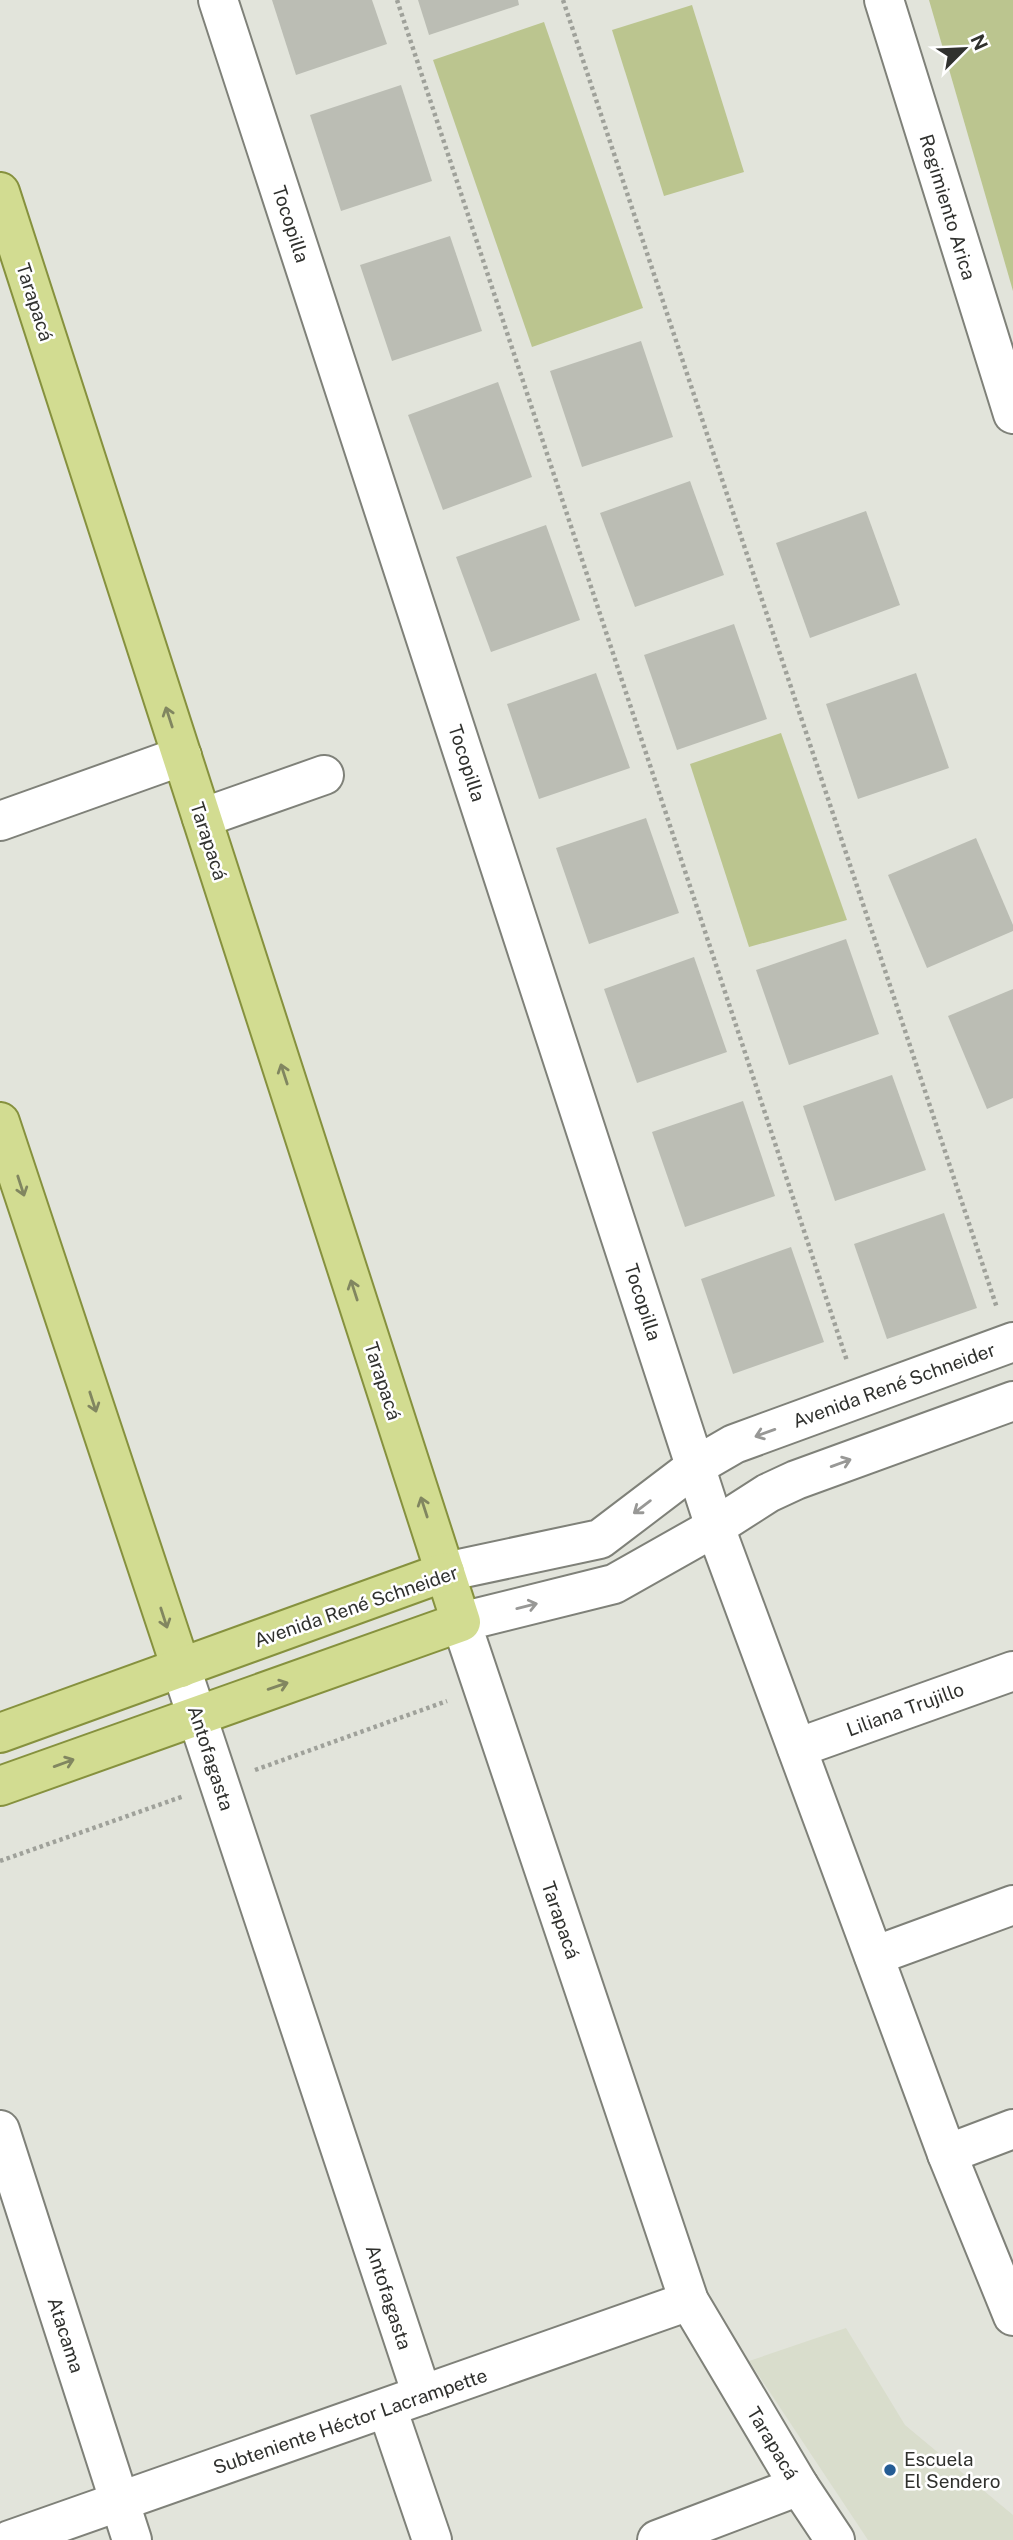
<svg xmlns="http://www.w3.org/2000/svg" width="1013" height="2540" viewBox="0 0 1013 2540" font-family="'Public Sans',sans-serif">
  <rect width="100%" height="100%" fill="#e2e4db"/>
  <!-- built -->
  <path fill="#d9ddcc" d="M846 2328 905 2425 1013 2515V2540H868L749 2361Z"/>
  <!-- green -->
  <g fill="#bbc58f">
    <path d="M929 0H1013V291Z"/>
    <path d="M692 5 744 172 664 196 612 30Z"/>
    <path d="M544 22 643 308 532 347 433 60Z"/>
    <path d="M781 733 847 920 749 947 690 764Z"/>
  </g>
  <!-- building -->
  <g fill="#bbbdb4">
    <path d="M272 0H372L387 44 296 75Z"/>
    <path d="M418 0H518L519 5 429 35Z"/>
    <path d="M401 85 432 181 341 211 310 115Z"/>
    <path d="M450 236 482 331 392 361 360 265Z"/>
    <path d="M641 341 673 437 582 467 550 371Z"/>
    <path d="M498 382 532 477 443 510 408 415Z"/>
    <path d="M690 481 724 575 635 607 600 513Z"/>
    <path d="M866 511 900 605 810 638 776 543Z"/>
    <path d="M546 525 580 620 491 652 456 557Z"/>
    <path d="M734 624 767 719 677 750 644 655Z"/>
    <path d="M596 673 630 768 539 799 507 704Z"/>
    <path d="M916 673 949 768 858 799 826 704Z"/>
    <path d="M646 818 679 913 589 944 556 848Z"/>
    <path d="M976 838 1013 925V931L927 968 888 875Z"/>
    <path d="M846 939 879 1034 789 1065 756 970Z"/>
    <path d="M694 957 727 1052 637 1083 604 989Z"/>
    <path d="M1013 989V1098L987 1109 948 1016Z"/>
    <path d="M892 1075 926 1170 835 1201 803 1106Z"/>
    <path d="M743 1101 775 1196 685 1227 652 1132Z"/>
    <path d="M944 1213 977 1308 887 1339 854 1244Z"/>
    <path d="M791 1247 824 1342 733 1374 701 1279Z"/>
  </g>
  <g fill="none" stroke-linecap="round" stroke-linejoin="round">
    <defs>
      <g id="minor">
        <path d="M218 0 715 1527 947 2154 1013 2316"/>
        <path d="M884 0 1013 414"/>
        <path d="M202 818 324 775"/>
        <path d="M0 821 182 756"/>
        <path d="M445 1572 600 1539 696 1466 734 1444 1013 1342"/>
        <path d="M181 1668 422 2395"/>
        <path d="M797 1748 1013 1671"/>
        <path d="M874 1956 1013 1905"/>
        <path d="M0 2130 132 2540"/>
        <path d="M947 2154 1013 2129"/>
        <path d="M387 2408 432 2540"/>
        <path d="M10 2540 689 2301"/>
        <path d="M657 2540 799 2486"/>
        <path d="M835 2540 799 2486 689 2301 461 1622 614 1584 715 1527 768 1493 796 1480 1013 1401"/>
      </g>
      <g id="major">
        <path d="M0 192 461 1622 0 1786"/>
        <path d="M0 1122 181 1668"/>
        <path d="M0 1733 445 1572"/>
      </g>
    </defs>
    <!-- minor casing -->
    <use href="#minor" stroke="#7f8179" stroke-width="42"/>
    <!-- major casing -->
    <use href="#major" stroke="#86913e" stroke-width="42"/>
    <!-- path -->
    <g stroke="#9fa19a" stroke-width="4.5" stroke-dasharray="3.5 3.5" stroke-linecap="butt">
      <path d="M397 0 847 1361"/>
      <path d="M563 0 997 1308"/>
      <path d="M255 1770 447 1701"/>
      <path d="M0 1861 184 1796"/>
    </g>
    <!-- minor -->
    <use href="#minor" stroke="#fff" stroke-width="38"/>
    <!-- major -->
    <use href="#major" stroke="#d2dc91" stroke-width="38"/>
  </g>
  <!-- one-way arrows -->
  <defs><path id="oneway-shaft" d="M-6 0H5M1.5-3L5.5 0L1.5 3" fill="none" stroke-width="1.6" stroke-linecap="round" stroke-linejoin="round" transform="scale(1.75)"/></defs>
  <g stroke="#818660">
    <use href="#oneway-shaft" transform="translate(169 717) rotate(-108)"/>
    <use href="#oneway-shaft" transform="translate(284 1074) rotate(-108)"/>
    <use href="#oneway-shaft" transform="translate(21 1186) rotate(72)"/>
    <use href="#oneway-shaft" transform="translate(354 1290) rotate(-108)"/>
    <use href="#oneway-shaft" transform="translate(93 1402) rotate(72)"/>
    <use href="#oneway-shaft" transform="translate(424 1507) rotate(-108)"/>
    <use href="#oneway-shaft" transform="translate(164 1618) rotate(72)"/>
    <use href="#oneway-shaft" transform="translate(278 1686) rotate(-19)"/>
    <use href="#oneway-shaft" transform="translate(64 1763) rotate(-20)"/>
  </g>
  <g stroke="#989896">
    <use href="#oneway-shaft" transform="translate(765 1433) rotate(160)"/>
    <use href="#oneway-shaft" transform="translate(841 1463) rotate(-20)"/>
    <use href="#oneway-shaft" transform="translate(642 1507) rotate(143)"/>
    <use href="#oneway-shaft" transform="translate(527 1606) rotate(-14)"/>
  </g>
  <!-- markers -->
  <circle fill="#255c94" stroke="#fff" stroke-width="2.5" cx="890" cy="2470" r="7"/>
  <g text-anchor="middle" stroke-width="5" stroke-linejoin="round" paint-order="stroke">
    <!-- street labels -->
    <g font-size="19" fill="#30312e" stroke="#fff">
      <text transform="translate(948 207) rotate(73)" y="7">Regimiento Arica</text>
      <text transform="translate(291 224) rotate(72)" y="7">Tocopilla</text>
      <text transform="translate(35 302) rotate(72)" y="7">Tarapacá</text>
      <text transform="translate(467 763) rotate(72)" y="7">Tocopilla</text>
      <text transform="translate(209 841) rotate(72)" y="7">Tarapacá</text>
      <text transform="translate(643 1302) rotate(72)" y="7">Tocopilla</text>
      <text transform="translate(383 1381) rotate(72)" y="7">Tarapacá</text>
      <text transform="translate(894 1385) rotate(-20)" y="7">Avenida René Schneider</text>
      <text transform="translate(356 1606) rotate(-19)" y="7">Avenida René Schneider</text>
      <text transform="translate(905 1709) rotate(-20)" y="7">Liliana Trujillo</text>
      <text transform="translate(211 1758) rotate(72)" y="7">Antofagasta</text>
      <text transform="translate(561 1920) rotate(71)" y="7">Tarapacá</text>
      <text transform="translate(389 2297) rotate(72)" y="7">Antofagasta</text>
      <text transform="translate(66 2335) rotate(72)" y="7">Atacama</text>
      <text transform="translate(350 2421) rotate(-19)" y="7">Subteniente Héctor Lacrampette</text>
      <text transform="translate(773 2443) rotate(59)" y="7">Tarapacá</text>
    </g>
    <!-- poi labels -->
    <g font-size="19" fill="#30312e" stroke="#fff" text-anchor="start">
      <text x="904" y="2466">Escuela<tspan x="904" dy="22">El Sendero</tspan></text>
    </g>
  </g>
  <!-- north arrow -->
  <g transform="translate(964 49) rotate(66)" stroke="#ffffff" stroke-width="5" paint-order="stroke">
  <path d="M0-5L12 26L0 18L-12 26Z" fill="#30312e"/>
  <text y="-10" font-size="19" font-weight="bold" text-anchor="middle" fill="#30312e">N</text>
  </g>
</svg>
